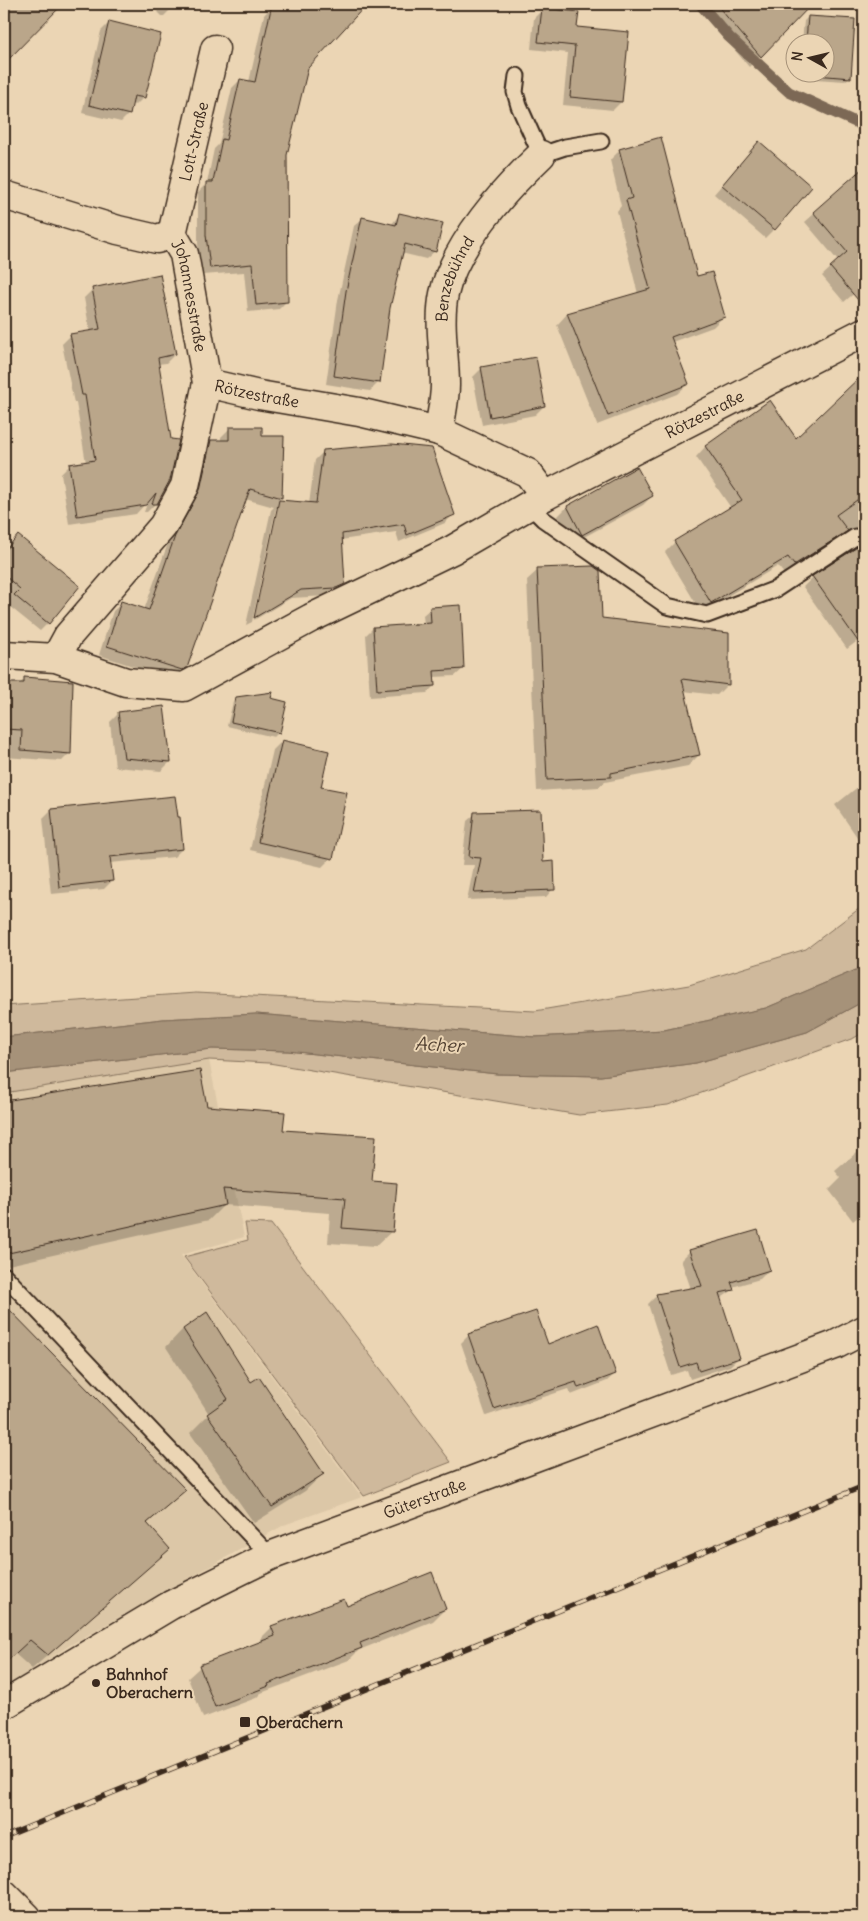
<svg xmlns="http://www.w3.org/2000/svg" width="868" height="1921" viewBox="0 0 868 1921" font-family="Delius,sans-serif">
  <rect width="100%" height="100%" fill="#ebd5b4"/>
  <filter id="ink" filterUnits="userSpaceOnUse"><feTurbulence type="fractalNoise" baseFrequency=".02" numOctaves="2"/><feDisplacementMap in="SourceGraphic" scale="10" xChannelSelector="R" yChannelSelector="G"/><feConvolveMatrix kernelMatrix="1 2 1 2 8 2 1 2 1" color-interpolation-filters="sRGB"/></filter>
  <g filter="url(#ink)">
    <!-- built -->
    <path fill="#dcc7a7" d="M209 1060 244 1237 181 1255 362 1497 284 1525 70 1645 4 1689V1093Z"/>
    <!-- green -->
    <g fill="#cfb99c" stroke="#85725d">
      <path d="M864 905V964L856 970 766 1008 664 1030 535 1037 256 1014 163 1019 4 1037V1006L196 993 535 1011 689 985 806 949Z"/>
      <path d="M864 1001V1032L854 1038 668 1105 579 1115 269 1063 209 1060 4 1093V1073L212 1049 288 1051 497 1074 601 1076 696 1063 807 1032Z"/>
      <path d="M245 1223 271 1224 451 1462 364 1496 184 1257 248 1240Z"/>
    </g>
    <!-- water -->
    <path fill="#a69279" stroke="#7b6855" d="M864 964V1001L807 1032 696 1063 601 1076 497 1074 288 1051 212 1049 4 1073V1037L163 1019 256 1014 535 1037 664 1030 766 1008 856 970Z"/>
    <!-- shadow -->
    <g fill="#0003">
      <path d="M4 4H61L4 62Z"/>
      <path d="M150 4H176L163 17Z"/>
      <path d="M274 4H354L348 23 307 68 286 155 287 301 279 309 248 312 244 272 202 275 198 244V192L207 183 214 149 219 144 232 88 240 80 249 82 264 15Z"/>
      <path d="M696 4H803L807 7 749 67Z"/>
      <path d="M542 10 576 28 621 102 613 110 563 105 568 53 531 49 534 18Z"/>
      <path d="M808 17 853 20 850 77 845 81 800 78V72H826V42H802L804 21Z"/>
      <path d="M109 23 144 97 136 105 131 104 129 114 121 122 82 113 101 31Z"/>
      <path d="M620 150 697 277 723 317 713 327 672 342 688 384 677 394 597 425 557 325 567 314 638 294 617 211 621 206 610 160Z"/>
      <path d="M750 152 774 229 765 238 714 194Z"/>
      <path d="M864 169V285L844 302 822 276 838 261 805 222Z"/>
      <path d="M400 214 435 251 426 259 401 253 389 308 379 382 370 391 326 384 338 300 354 226 363 218 391 225Z"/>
      <path d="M93 289 175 354 166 363 158 364 156 503 147 512H144L148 501 136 514 69 524 61 474 70 465 86 463 76 403H74L62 344 71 335 90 332 84 298Z"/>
      <path d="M482 368 544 406 535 415 482 425 473 377Z"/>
      <path d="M864 375V636L847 649 803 587 813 577 854 550 855 547 850 538 839 539 784 574 778 566 701 612 665 552 675 542 731 508 696 457 705 447 770 402 796 440Z"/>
      <path d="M230 428 260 437 281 498 278 501 309 504 315 460 324 451 454 514 445 523 399 542 396 532 341 540 344 584 335 592 327 596 291 598 254 620 279 508H276L252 622 246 625 271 510 274 507 245 499 186 667 172 679 99 655 113 611 122 603 144 610 167 546 192 500 202 450 211 441H221V437Z"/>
      <path d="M637 469 652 496 643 505 573 543 558 516 567 507Z"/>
      <path d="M18 536 48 623 40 631 4 602V551Z"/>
      <path d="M538 570 601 619 728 684 717 695 683 691 699 755 688 766 605 782 599 787 537 791 527 580Z"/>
      <path d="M431 608 463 669 455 676 433 677 434 686 427 693 370 697 366 635 373 628 424 625 423 615Z"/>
      <path d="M25 679 70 753 62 761 4 757V684H19Z"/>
      <path d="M237 698 270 699 279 732 274 737 227 726 233 702Z"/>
      <path d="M119 713 170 762 161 771 115 767 110 722Z"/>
      <path d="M282 741 320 788 331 858 322 867 250 850 273 750Z"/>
      <path d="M864 782V847L835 805Z"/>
      <path d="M51 810 182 849 174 857 110 863 112 881 104 889 51 894 43 818Z"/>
      <path d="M475 814 541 863 553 889 546 897 467 900 474 865H462L467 821Z"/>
      <path d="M199 1071 206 1108 282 1131 371 1182 392 1231 376 1246 328 1243 330 1213 224 1205 209 1220 4 1266V1102Z"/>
      <path d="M864 1146V1215L863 1213 853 1221 829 1190 841 1178 835 1171Z"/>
      <path d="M690 1251 769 1270 760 1279 732 1287 733 1290 720 1299 739 1357 730 1366 690 1379 687 1370 671 1375 648 1304 657 1295 691 1289 681 1260Z"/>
      <path d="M4 1307 185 1490 147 1524 168 1549 32 1669 14 1653 4 1663Z"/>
      <path d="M183 1329 251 1383 323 1474 305 1491 254 1523 190 1433 209 1414 166 1347Z"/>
      <path d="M469 1335 547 1345 615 1374 607 1381 571 1395 568 1389 486 1416 461 1343Z"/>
      <path d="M346 1608 445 1609 433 1621 359 1650 349 1660 261 1693 256 1698 203 1718 188 1678 200 1667 261 1643 260 1639 272 1627Z"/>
    </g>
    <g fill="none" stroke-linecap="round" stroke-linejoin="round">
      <!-- stream -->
      <path stroke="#7b6855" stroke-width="11" d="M700 4 729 37 789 92 864 126"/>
    </g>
    <!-- building -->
    <g fill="#baa68a" stroke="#3b2a1e">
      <path d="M4 4H63L4 64Z"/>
      <path d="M272 4H367L308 68 287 155 288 302 256 305 252 264 210 268 206 235V182H213L222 139 226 140 240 79 255 82Z"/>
      <path d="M716 4H812L761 57Z"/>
      <path d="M542 8 579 12 577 27 629 32 622 102 570 97 575 46 538 42Z"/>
      <path d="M808 16 855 19 851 78 804 74V72H826V42H806Z"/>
      <path d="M109 21 161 34 145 98 134 96 130 115 89 105Z"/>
      <path d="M661 137 697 276 712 272 725 317 671 337 689 384 608 416 567 313 650 289 626 200 632 198 619 149Z"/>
      <path d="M759 141 812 187 775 230 722 185Z"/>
      <path d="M864 167V307L830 267 847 252 813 212Z"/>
      <path d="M399 213 443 223 436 252 405 244 390 308 380 383 334 376 346 291 362 217 396 225Z"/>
      <path d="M160 274 176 354 158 358 171 439 179 440 170 480 157 504H152L156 493 146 505 77 516 69 464 95 460 85 395H82L70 334 100 329 92 288Z"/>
      <path d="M536 357 545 406 490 417 481 367Z"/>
      <path d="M864 373V495L836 515 848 531 794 565 788 557 711 603 674 541 742 500 705 446 770 400 796 438Z"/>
      <path d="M229 427H262V436H284L282 498 250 489 187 668 182 670 107 646 121 601 149 610 175 536 200 490 211 440H229Z"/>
      <path d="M392 444 432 448 455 515 407 535 404 524 342 534 345 584 336 588 301 590 254 618 279 500 316 503 323 450Z"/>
      <path d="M637 467 653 496 582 535 567 506Z"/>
      <path d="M18 535 80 586 49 624 14 595 20 589 4 575V552Z"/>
      <path d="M859 546 864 553V650L812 576Z"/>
      <path d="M593 566 600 571 602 618 729 633V685L682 679 700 755 611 773V777L547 780 537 568Z"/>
      <path d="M461 605 464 669 434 671 435 686 377 690 373 627 431 623 430 607Z"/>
      <path d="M24 677 73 681 71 754 21 750 22 730 4 729V683H24Z"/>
      <path d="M273 692 271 698 287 702 280 733 231 722 236 697Z"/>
      <path d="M164 706 171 762 124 758 118 712Z"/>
      <path d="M282 740 329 751 321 787 347 792 333 859 258 842Z"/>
      <path d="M175 796 178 817H180L183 849 110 857 113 881 59 887 51 809Z"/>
      <path d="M541 810 543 862 554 861 555 890 474 893 481 858 469 857 474 812Z"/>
      <path d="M200 1070 207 1106 285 1112 283 1130 376 1136 372 1181 397 1183 393 1232 342 1228 345 1198 223 1189 226 1205 4 1254V1101Z"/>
      <path d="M758 1230 770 1270 731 1282 734 1290 719 1293 740 1358 699 1371 696 1362 680 1367 656 1294 702 1286 689 1250Z"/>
      <path d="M4 1304 186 1490 147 1523 170 1549 48 1655 30 1640 4 1664Z"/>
      <path d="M536 1311 548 1344 598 1324 616 1374 578 1388 576 1382 494 1409 468 1334Z"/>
      <path d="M207 1312 251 1382 259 1377 324 1474 272 1507 207 1414 228 1399 183 1329Z"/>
      <path d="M432 1572 446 1609 360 1643 362 1648 268 1684 269 1686 215 1707 199 1665 275 1636 271 1626 344 1599 347 1606Z"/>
    </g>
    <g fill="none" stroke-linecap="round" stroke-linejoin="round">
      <defs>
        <g id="lane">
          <path d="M517 76 515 92 519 106 541 155 565 147 601 141"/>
          <path d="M530 506 543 519 667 606 707 615 776 589 855 537"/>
          <path d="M4 1275 270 1556"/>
        </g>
        <g id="street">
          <path id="s1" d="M4 195 118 230 157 239 172 234 184 254 207 383 185 486 163 526 68 636 56 658"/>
          <path id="s2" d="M172 234 215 49"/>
          <path id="s3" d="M207 383 259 395 359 412 439 431 528 473 545 496"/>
          <path id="s4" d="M439 431C441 416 445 400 445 385 445 355 438 323 444 294 455 244 505 189 541 155"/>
          <path id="s5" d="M4 655 56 658 126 682 184 687 311 618 452 550 545 496 864 332"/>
          <path id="s6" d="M4 1705 171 1605 270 1556 835 1345 864 1330"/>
        </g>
        <path id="secondary" d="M4 1894 27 1917"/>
      </defs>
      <!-- lane casing -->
      <use href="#lane" stroke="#3b2a1e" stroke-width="19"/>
      <!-- street casing -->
      <use href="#street" stroke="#3b2a1e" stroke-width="31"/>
      <!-- secondary casing -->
      <use href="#secondary" stroke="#3b2a1e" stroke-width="31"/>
      <!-- lane -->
      <use href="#lane" stroke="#ebd5b4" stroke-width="15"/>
      <!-- street -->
      <use href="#street" stroke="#ebd5b4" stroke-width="28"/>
      <!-- secondary -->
      <use href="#secondary" stroke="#ebd5b4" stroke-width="28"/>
      <defs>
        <path id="rail" d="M4 1837 864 1486"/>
      </defs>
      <!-- rail casing -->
      <use href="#rail" stroke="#3b2a1e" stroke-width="5.5"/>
      <!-- rail -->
      <use href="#rail" stroke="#ebd5b4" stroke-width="4" stroke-dasharray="11" stroke-linecap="butt"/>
    </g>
  </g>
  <!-- markers -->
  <g fill="#3b2a1e" stroke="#ebd5b4" stroke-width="2">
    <circle cx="96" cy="1683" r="5"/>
    <rect x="239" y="1716" width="12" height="12" rx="2.5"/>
  </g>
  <g text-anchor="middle" stroke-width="4" stroke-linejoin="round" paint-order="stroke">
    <!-- street labels -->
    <g font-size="16" fill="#3b2a1e" stroke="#ebd5b4">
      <text dy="6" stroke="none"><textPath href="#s2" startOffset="95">Lott-Straße</textPath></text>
      <text dy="6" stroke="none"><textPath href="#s4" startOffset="155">Benzebühnd</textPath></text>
      <text dy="6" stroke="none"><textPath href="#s1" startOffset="240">Johannesstraße</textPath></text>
      <text dy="6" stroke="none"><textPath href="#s3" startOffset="51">Rötzestraße</textPath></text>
      <text dy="6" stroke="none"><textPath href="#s5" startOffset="772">Rötzestraße</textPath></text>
      <text dy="6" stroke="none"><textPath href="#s6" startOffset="470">Güterstraße</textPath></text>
    </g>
    <!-- poi labels -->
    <g font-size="16" font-weight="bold" fill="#3b2a1e" stroke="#ebd5b4" text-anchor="start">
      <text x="106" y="1680">Bahnhof<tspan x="106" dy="18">Oberachern</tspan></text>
      <text x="256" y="1728">Oberachern</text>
    </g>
    <!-- water labels -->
    <g font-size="18" font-style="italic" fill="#503f30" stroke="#ebd5b4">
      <text transform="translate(439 1045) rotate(3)" y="6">Acher</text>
    </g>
  </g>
  <!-- margin -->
  <rect width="868" height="1921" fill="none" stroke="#ebd5b4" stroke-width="20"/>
  <rect x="10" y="10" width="848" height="1901" fill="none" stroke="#3b2a1e" stroke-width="2" filter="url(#ink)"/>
  <!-- north arrow -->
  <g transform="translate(810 58) rotate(278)"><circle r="24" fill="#ebd5b4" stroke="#a59178"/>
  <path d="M0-4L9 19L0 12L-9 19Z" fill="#3b2a1e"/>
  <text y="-8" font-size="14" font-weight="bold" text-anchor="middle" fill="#3b2a1e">N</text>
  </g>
</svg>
